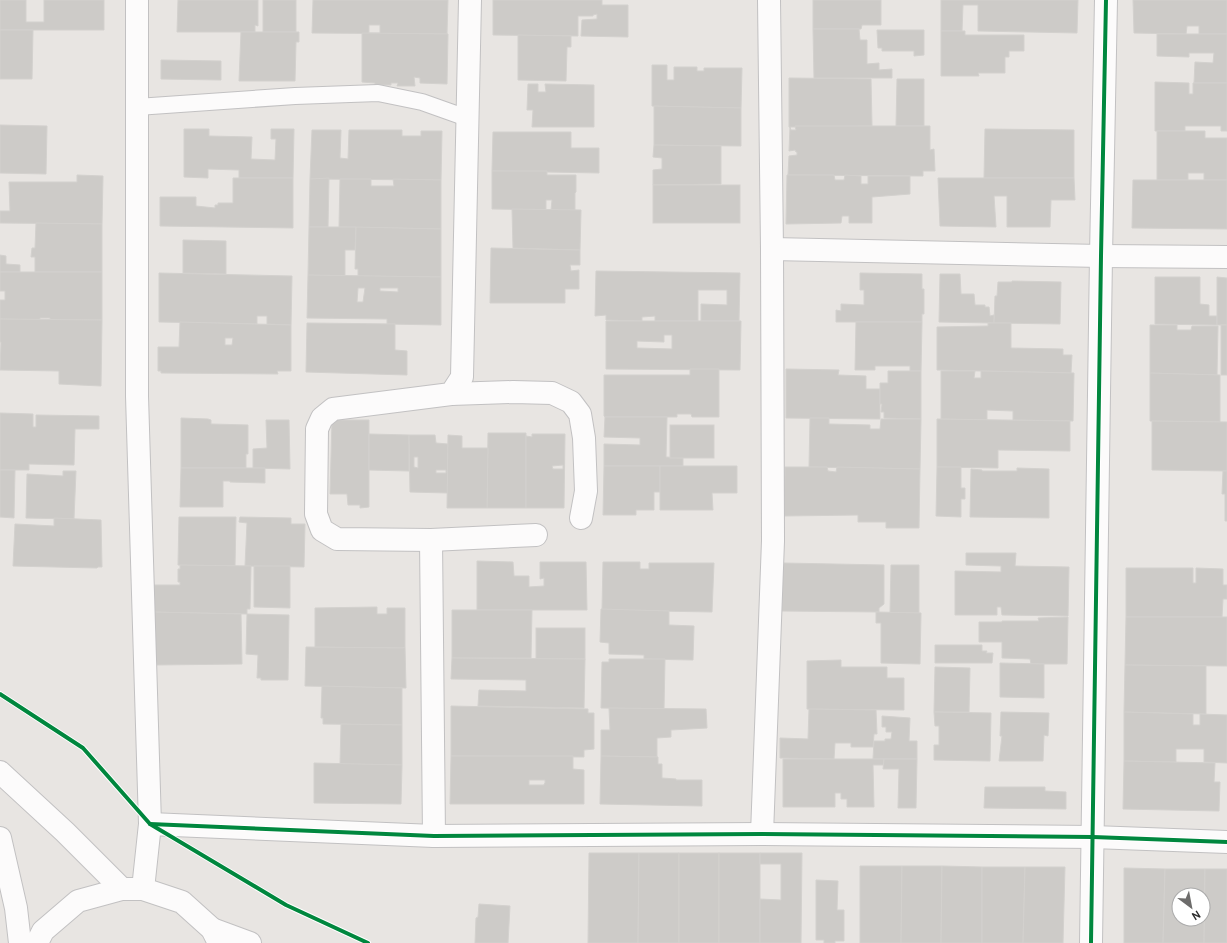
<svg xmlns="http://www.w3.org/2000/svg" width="1227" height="943" viewBox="0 0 1227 943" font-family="Overpass,sans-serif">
  <rect width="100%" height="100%" fill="#e8e5e2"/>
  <!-- building -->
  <g fill="#cdcbc8" stroke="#d3d1ce" fill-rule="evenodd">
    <path d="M0 0H26V22H44V0H104V30H0Z"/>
    <path d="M178 0H258V26L255 25V32H177Z"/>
    <rect x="263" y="0" width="33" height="32"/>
    <path d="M313 0H448L447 34 312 33ZM369 25H380V33H369Z"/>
    <path d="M493 0H602V5H628V37L581 36 582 20 597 19V14L593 15V16H578V36L493 35Z"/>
    <path d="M813 0H881V25H862L861 29H813Z"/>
    <path d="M941 0H1078L1077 33 978 31V5H963L962 31H941Z"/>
    <path d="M1133 0H1227V34H1199V26H1187L1186 34 1134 33Z"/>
    <path d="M813 29H859L860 40H867V64L879 63V70L892 69V78H814Z"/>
    <path d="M0 30H33L32 79H0Z"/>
    <path d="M877 30H924V55L914 56V51H882V48H878Z"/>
    <path d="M941 31H965V35H1024V51H1009V57H1005V73H978L979 76H941Z"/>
    <path d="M241 32H299V42H296L295 81H239Z"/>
    <path d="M362 33 448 34 447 84 420 83V78L414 77 415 86H397L398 83H391V85H375V83L362 82Z"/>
    <path d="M1157 34H1227V83H1194L1195 62 1213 63 1214 53H1189V57L1157 56Z"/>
    <path d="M518 35 571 36V47H567L566 81 518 80Z"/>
    <path d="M161 60 221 61V80L161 79Z"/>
    <path d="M652 65H667V80H674V67H697V71H704V68H742L741 108 652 106Z"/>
    <path d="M789 78 871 79 872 126 789 127Z"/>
    <path d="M897 79H924V126H896Z"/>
    <path d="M1155 82 1189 83V94H1193V83H1227V131H1221V126H1185V131H1155Z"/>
    <path d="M528 84H538V92H546L545 84 594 85V127H532L533 110H527Z"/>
    <path d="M654 106 741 108V146L654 145Z"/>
    <path d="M0 125 47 126 46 174 0 173Z"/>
    <path d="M795 126H930V150L934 149 935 171H923V176L788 175 789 156 797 155V152H796L795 150 789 151 790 127 791 130H796Z"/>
    <path d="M184 129H209V136L252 137 251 159 275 160 276 139H271V129H294L293 178H239V170L208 169V178L184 177Z"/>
    <path d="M985 129 1074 130V178H984Z"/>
    <path d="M312 130H341L340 158 348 159 349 130H402V136H421V131H442L441 180 310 179Z"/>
    <path d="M1157 131H1205V138H1227V180H1204V173H1188V180H1157Z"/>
    <path d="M493 132H571V148H599V173L492 171Z"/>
    <path d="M654 145 721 146V184L653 185V170L662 169V158L653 157Z"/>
    <path d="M492 171H547V175H576V192L575 193V211L551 210 552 200H546V210L492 209Z"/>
    <path d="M77 175 103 176 102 224 0 223V211H10L9 182H77Z"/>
    <path d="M787 175H834L835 180H844L845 175 861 176V184H868V176H910V194L872 197V223H849V216H842L841 223 786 224Z"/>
    <path d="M233 178H293V228L160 226V197H196V206L215 208V205H218V203H233Z"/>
    <path d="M329 178 328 227H309L310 179Z"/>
    <path d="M938 178H1074L1075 200H1051L1050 227H1007V196H994L996 227 940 226Z"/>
    <path d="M340 179H371V186H394L393 179 441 180V229L339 227Z"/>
    <path d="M1133 180H1227V229L1132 228Z"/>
    <rect x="653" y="185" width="87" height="38"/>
    <path d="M512 209 581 210 580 250 513 248Z"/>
    <path d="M36 223 102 224V272H35V257H31L32 248H35Z"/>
    <path d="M309 227H356L355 250H345V276L308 275Z"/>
    <path d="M356 227 441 229V277L358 276V269H355Z"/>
    <path d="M183 240 226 241V274L183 273Z"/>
    <path d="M491 248 580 250V265H570L571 271 579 270V289H565V303H490Z"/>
    <path d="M0 255 6 256V264L20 265V272H0Z"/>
    <path d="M596 271 740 273 739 321H701V304L727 305V290H698V321H655V316L642 317V321L606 320V315L595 316Z"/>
    <path d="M0 272H102V320H50V318H40V320L0 319V300H5V291H0Z"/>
    <path d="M159 273 292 276 291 325 267 324V316H257V324L159 322Z"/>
    <path d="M860 273 922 274V289H924V314H922V322H836V310L841 311V304L864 305V290H860Z"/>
    <path d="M940 274H960L961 294H974L975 305H985V307H989L990 316 994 315V323L939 322Z"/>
    <path d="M308 275 441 277V325L387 324V319L307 318ZM358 288H365L363 302H357ZM380 288H398V292L380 291Z"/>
    <path d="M1155 277H1200V304L1209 305V316H1217V325L1155 324Z"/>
    <path d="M1217 277 1227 278V325H1217Z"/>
    <path d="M1012 281 1061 282 1060 324 994 323 995 296H997L998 282H1012Z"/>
    <path d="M0 319 102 320 101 386 59 384V371L0 370 1 342H0Z"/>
    <path d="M606 321H741L740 370 606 369ZM664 335H672V349L637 348V341L664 342Z"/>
    <path d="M180 322 291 325V371H277L278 374 161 373V371H158V347H179ZM225 338H233L232 345H225Z"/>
    <path d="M856 322H922L921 371H910V366H875V370H855Z"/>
    <path d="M307 323 395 324V350L407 351V375L306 372Z"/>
    <path d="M988 323H1011V348L1063 349V355H1072L1071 373 937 370V327L988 326Z"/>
    <path d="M1150 325H1177V330H1191L1192 326H1218L1217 375 1150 373Z"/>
    <rect x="1221" y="325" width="6" height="50"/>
    <path d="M690 369H719V417H692L691 414H677V417H605L604 416V375H690Z"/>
    <path d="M786 369 839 370 838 375 866 376V389H880V419L786 418Z"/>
    <path d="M888 371H921V419L884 418V412H881L882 404H880V383H888Z"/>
    <path d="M941 371H975L974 378H981V371L1074 373 1073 421 1013 420V411L987 410V420L941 419Z"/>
    <path d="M1150 373 1220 375V422L1150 421Z"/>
    <path d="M0 413 33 414V427H36V415L99 416V429H75L74 465 29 464V470H0Z"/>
    <path d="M605 417H667L666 457 683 458V466H604V444L640 445V438L604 437Z"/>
    <path d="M181 418 208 419 211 420V424L248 425V454H246V468H181Z"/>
    <path d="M810 418H829V424L870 425V429H880L881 419H921L920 469 809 467Z"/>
    <path d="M937 419 1070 421V451L998 450V468L937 467Z"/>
    <path d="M266 420H289L290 469 253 468V449L267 448Z"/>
    <path d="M332 420H369V507L360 508V505H348L347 494H330Z"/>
    <path d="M1152 421 1227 422V471L1152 470Z"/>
    <rect x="670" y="425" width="44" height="33"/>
    <path d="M488 433H526V508H487Z"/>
    <path d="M369 434 409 435V471L369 470Z"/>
    <path d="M532 434H565L564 508H526V436L532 437ZM563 465V469H553L552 466Z"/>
    <path d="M409 435H435L436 443 448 444V493L410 492ZM414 457H418V468L414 467ZM436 470H446V473H436Z"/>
    <path d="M448 435 462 436V448H488L487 508H447Z"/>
    <path d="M604 466H660V492H654V510H636V515H603Z"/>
    <path d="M660 466H737V493H712L713 510H660Z"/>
    <path d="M785 467H827L828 471 836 472 837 467 920 469 919 528H886V522H858V515L784 516Z"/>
    <path d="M937 467H961V488H965V499H961V517L936 516Z"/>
    <path d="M181 468H265V483L230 482V481H223V507H180Z"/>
    <path d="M1017 468 1049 469V518L970 517 971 469 982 470V471H1017Z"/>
    <path d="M0 470H15L14 518 0 517Z"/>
    <path d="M63 471H76L74 519 26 518 27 474 63 476Z"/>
    <path d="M1223 471H1227V521H1225V494H1222Z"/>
    <path d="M179 517H236L235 566 178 565Z"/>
    <path d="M240 517 291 518V524H305L304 567 245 566 247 523 239 522Z"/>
    <path d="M54 518 101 520 102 567H98L97 568 13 566 15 524 54 526Z"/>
    <path d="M966 553H1016L1015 566 1069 567 1068 616 1002 615 1001 607H997V615H955V571L1001 572V566L966 565Z"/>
    <path d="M477 561 513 562 514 576H529V587L544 586V578L540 579V562H586L587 610H477Z"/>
    <path d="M603 562H640V569H649V563H714L712 612 602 610Z"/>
    <path d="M783 563 884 565V604L879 608V612L782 611Z"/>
    <path d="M180 565 251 566 250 609H247V614L153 612 154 585H180V582H178V569H180Z"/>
    <path d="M891 565H919V613H890Z"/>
    <path d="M254 566H290V608L254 607Z"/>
    <path d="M1126 568H1193V583H1196V568L1223 569V585H1227V599H1223L1222 617H1126Z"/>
    <path d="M377 607V614H387V608H405V647L403 648 315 647V608Z"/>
    <path d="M601 609 669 611V625L694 626 693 660 644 659V655L609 654V643L600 642Z"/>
    <path d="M452 610H532L531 658H452Z"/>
    <path d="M153 612 241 614 242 664 154 665Z"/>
    <path d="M876 612 921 613 920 664 881 663V623H876Z"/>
    <path d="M247 614 289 615 288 680H261V678H257L258 655 246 654Z"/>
    <path d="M1068 617 1067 664H1031L1030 659 1002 658V642H979V622H1002V621H1039L1038 618Z"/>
    <path d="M1126 617H1227V666L1125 665Z"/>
    <rect x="536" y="628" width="49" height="31"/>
    <path d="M935 645H982V651H987L986 653H993L992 663H935Z"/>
    <path d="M306 647 403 648 405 647 406 688 305 686Z"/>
    <path d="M452 658 585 659 584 708 478 706 479 690 526 691V680L451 679Z"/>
    <path d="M609 659H665L664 709 601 708 602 662H609Z"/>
    <path d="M841 660V667H887V678H904V710L807 709V661Z"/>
    <path d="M1000 663 1044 664V698L1000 697Z"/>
    <path d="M1125 665 1206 666V714L1124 712Z"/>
    <path d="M935 667 970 668 969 712H934Z"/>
    <path d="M322 686 402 688V725L323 724V718H321Z"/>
    <path d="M451 706 588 709V713H594V749L584 750V757L451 756Z"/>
    <path d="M609 708 706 709 707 728 671 730V737L657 738V757L601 756V730H610Z"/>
    <path d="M809 709 876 710 877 734H874L873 747H851V743H835L834 759 780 758V738L808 739Z"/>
    <path d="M934 712 991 713 990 761 934 760V745H939V726H935Z"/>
    <path d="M1001 712 1049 713 1048 736 1044 735 1043 761H999L1002 736H1000Z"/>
    <path d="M1124 712 1193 714V725H1200V714L1227 715V763L1204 762V749H1176V762L1124 761Z"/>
    <path d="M882 716 910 718 909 741H917V759H873L874 741H885V739H891L892 732H886V727H882Z"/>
    <path d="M341 724 402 725V765L340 764Z"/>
    <path d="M451 756H573V769L584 770V804H450ZM529 780H545V783L544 784V785H529Z"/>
    <path d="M601 756 658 757V764H662V778L676 779V780H702V806L600 804Z"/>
    <path d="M783 759H884V765H873L874 807H847V799H841V793H835V807H783Z"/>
    <path d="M884 759H917L916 808H898L899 769H883Z"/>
    <path d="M1124 761 1215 763 1214 782H1220L1219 811 1123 809Z"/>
    <path d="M314 763 402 765 401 804 314 803Z"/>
    <path d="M985 787H1045V791L1066 792V809L984 808Z"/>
    <path d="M589 853H639L638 943H588Z"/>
    <path d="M639 853H679V943H638Z"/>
    <rect x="679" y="853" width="40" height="90"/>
    <rect x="719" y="853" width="41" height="90"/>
    <path d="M760 853H802L801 943H760V899L781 900V864H760Z"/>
    <path d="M860 866H902L901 943H860Z"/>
    <path d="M902 866H942L941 943H901Z"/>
    <path d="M942 866 982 867V943H941Z"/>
    <path d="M982 867H1025L1023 943H982Z"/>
    <path d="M1025 867H1065L1063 943H1023Z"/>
    <path d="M1124 868 1165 869 1163 943H1124Z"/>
    <path d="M1165 869H1205L1204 943H1163ZM1179 895H1203V919H1179Z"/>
    <path d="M1205 869H1227V943H1204Z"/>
    <path d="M816 880 838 881 837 910H844V941H835V943H824V940H816Z"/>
    <path d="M479 904 510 906 508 943H475L476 918 478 917Z"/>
  </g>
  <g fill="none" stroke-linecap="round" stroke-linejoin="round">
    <defs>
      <path id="service" d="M137 107 295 96 378 93 422 102 467 118"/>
      <g id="minor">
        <path d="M137 0V396L150 824 143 889"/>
        <path d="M470 0 462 377 451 394 333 409 322 418 317 429 316 514 322 530 337 539 431 540 536 535"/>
        <path d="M772 249 1101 256 1227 257"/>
        <path d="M451 394 513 392 552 393 571 402 580 414 584 438 586 491 581 518"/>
        <path d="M431 540 434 836"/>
        <path d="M150 824 434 836 762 834 1093 837 1227 842"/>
        <path d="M762 834 773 541 772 249 769 0"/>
        <path d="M1091 943 1101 256 1106 0"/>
      </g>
      <g id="tertiary">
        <path d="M0 772 65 832 122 889"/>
        <path d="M0 838 16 908 20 943"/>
        <path d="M212 929 250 943"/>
        <path d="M37 943 43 931 78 901 122 889H143L182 902 212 929 219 943"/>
      </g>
    </defs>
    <!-- service casing -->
    <use href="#service" stroke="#c2c1c2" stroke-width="18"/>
    <!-- minor casing -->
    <use href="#minor" stroke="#c2c1c2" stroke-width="24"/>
    <!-- tertiary casing -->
    <use href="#tertiary" stroke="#c2c1c2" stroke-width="24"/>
    <!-- service -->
    <use href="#service" stroke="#fcfbfb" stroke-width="16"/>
    <!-- minor -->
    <use href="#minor" stroke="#fcfbfb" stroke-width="22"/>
    <!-- tertiary -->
    <use href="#tertiary" stroke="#fcfbfb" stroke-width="22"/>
    <defs>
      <g id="cycleway">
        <path d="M0 694 83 748 150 824 286 905 368 943"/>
        <path d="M150 824 434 836 762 834 1093 837 1227 842"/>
        <path d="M1091 943 1101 256 1106 0"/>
      </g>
    </defs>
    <!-- cycleway casing -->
    <use href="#cycleway" stroke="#fff" stroke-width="6"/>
    <!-- cycleway -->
    <use href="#cycleway" stroke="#00873e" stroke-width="4"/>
  </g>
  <!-- north arrow -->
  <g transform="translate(1191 907) rotate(148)"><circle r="19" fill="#ffffff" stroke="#aaaaaa"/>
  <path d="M0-3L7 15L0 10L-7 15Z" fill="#6d6c6b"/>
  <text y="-6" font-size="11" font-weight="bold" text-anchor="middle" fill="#2b2b2b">N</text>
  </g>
</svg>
